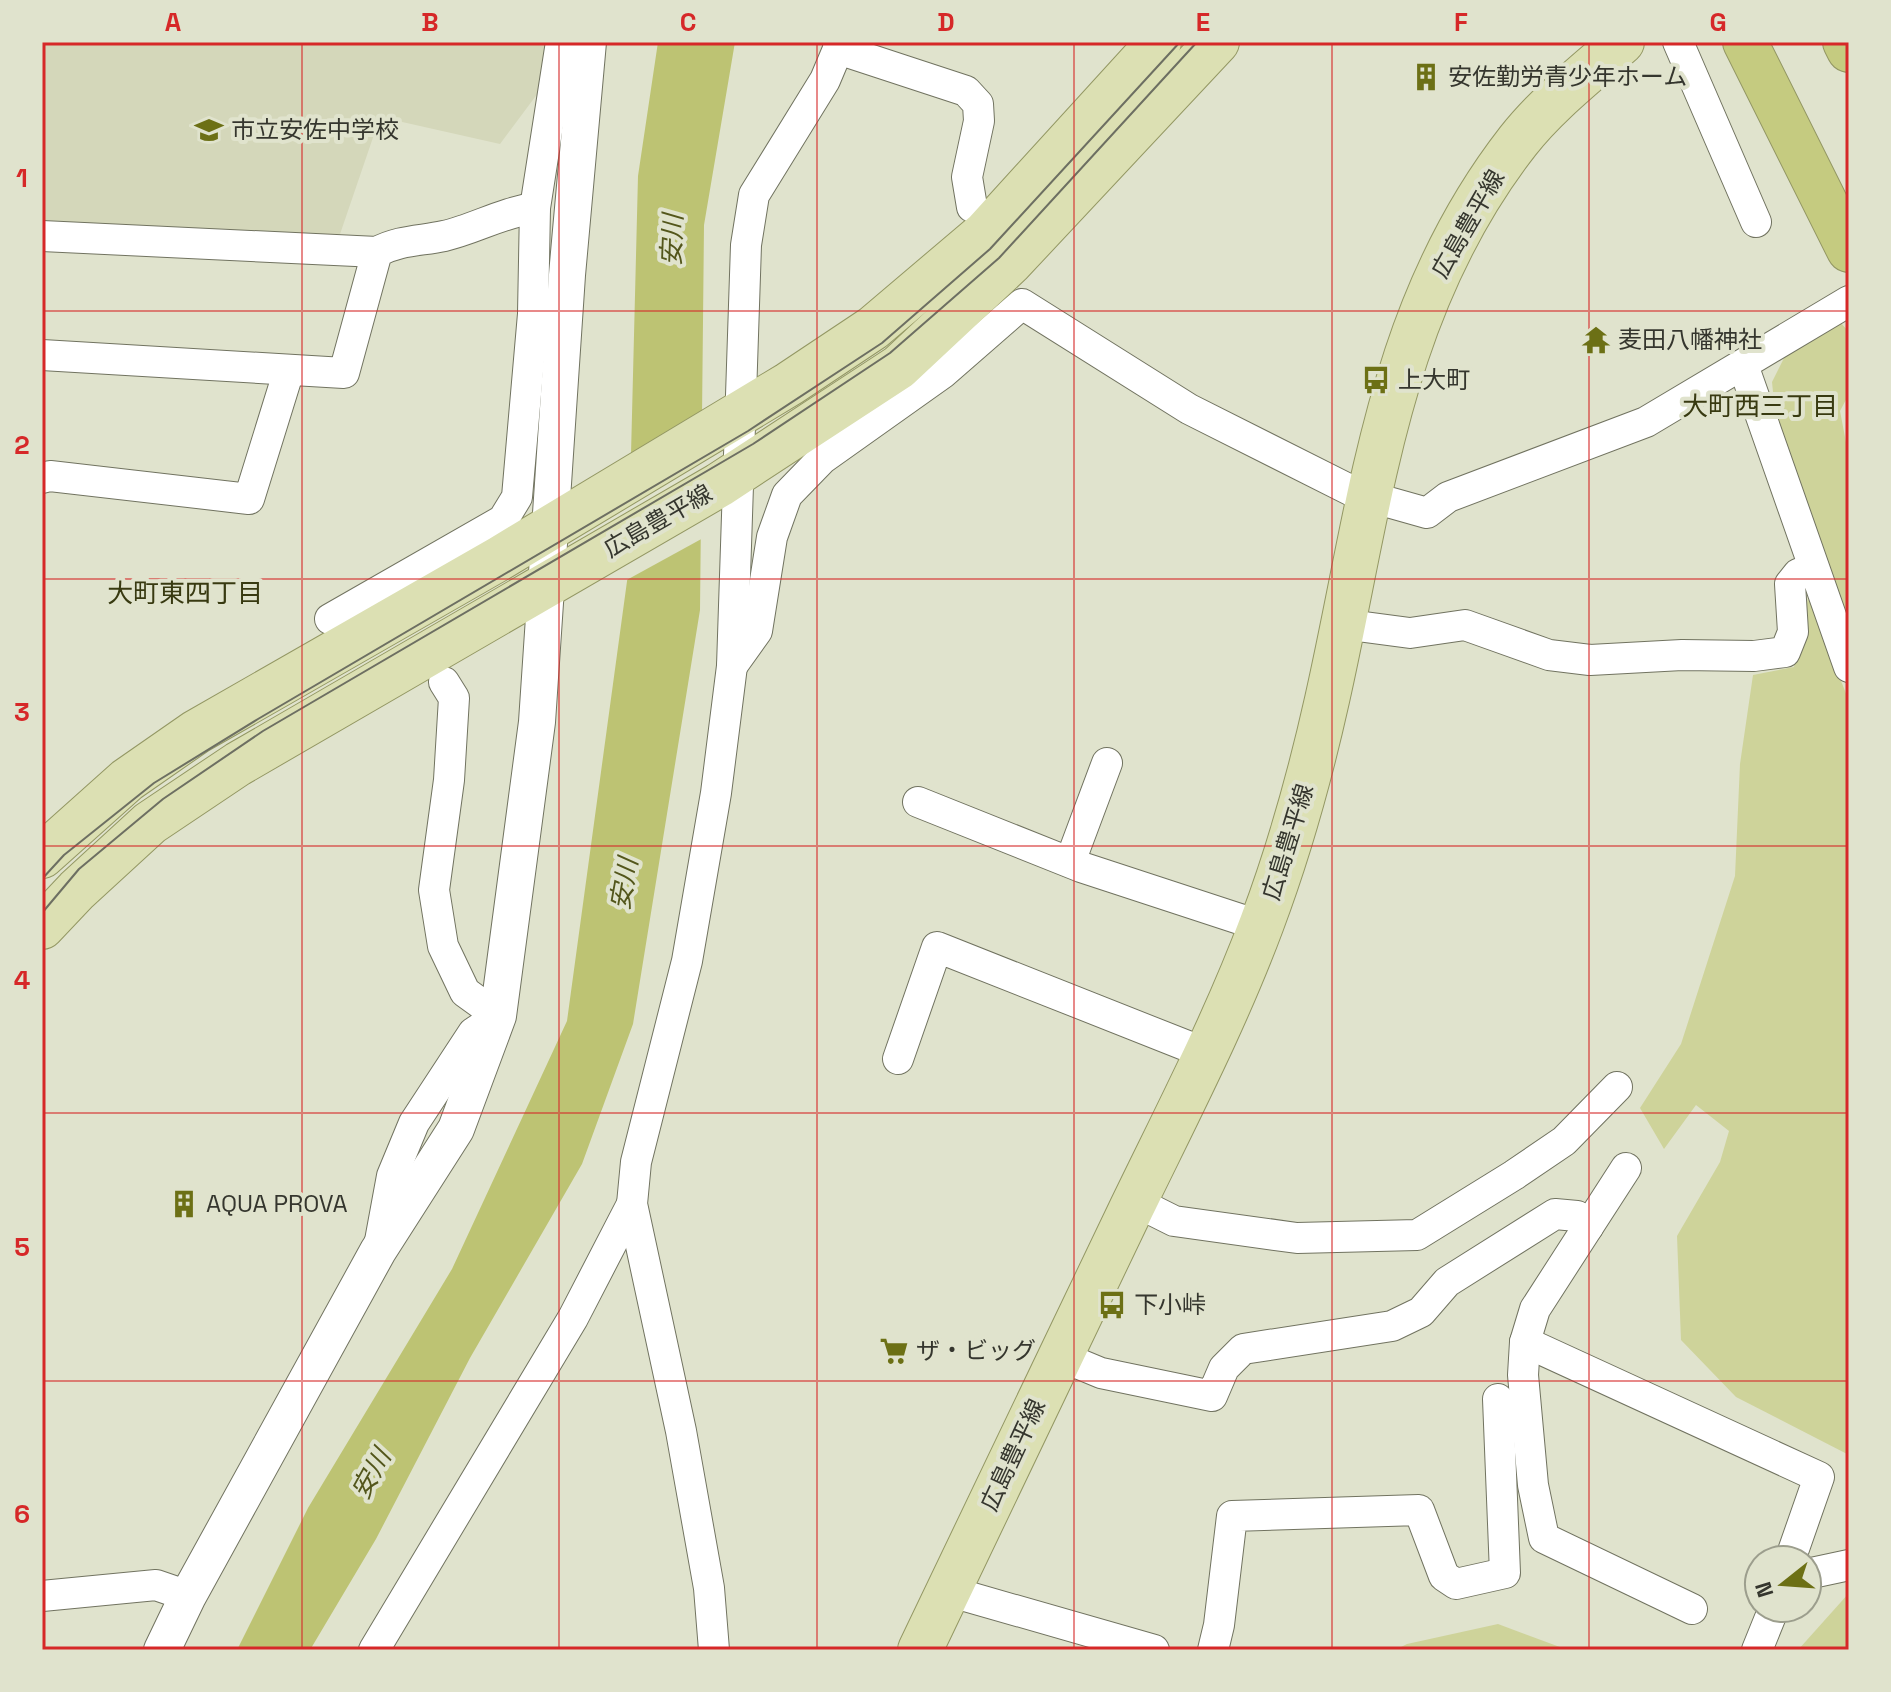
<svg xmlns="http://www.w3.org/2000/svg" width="1891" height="1692" viewBox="0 0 1891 1692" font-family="'Space Grotesk','Noto Sans JP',sans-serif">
  <rect width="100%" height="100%" fill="#e0e3cd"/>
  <!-- built -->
  <path fill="#d4d7ba" d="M42 42H547L538 93 500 144 380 117 338 240 42 225Z"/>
  <!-- green -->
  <g fill="#ced39a">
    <path d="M1840 322 1849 332V394L1840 411 1849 458V630L1776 422 1772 382 1787 352Z"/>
    <path d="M1808 598 1849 701V1455L1736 1397 1681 1340 1677 1236 1720 1162 1729 1131 1696 1105 1664 1149 1640 1108 1681 1044 1735 876 1740 764 1753 675 1794 667Z"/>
    <path d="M1849 1593V1650H1798Z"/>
    <path d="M1498 1624 1568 1650H1395L1407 1644Z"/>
  </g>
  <!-- water -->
  <path fill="#bdc373" d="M658 42H735L704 225 700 610 633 1024 582 1164 470 1358 376 1539 310 1650H237L308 1508 452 1269 567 1021 628 574 638 176Z"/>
  <!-- pier -->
  <path fill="#e0e3cd" d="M706 424 705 537 623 582 627 470Z"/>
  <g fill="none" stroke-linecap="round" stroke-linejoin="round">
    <defs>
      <g id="minor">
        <path d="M1678 42 1756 222"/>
        <path d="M838 49 966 91 978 104 979 121 967 177 972 207"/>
        <path d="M42 236 377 252"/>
        <path d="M42 355 344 373 377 252C399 240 421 241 444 236 475 229 503 212 535 208"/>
        <path d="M1743 365 1849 667"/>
        <path d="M42 478 50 476 249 499 289 370"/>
        <path d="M330 619 503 520 517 497 533 314 535 208 561 42"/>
        <path d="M1342 624 1410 633 1465 625 1549 655 1590 660 1682 655 1754 656 1785 652 1793 632 1790 584 1798 574 1812 568"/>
        <path d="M732 666 757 631 772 537 787 495 822 459 943 373 1022 304 1189 409 1356 493 1427 513 1448 497 1646 422 1849 301"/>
        <path d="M918 802 1081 867 1261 926"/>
        <path d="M1070 862 1107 763"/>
        <path d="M898 1059 937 947 1205 1053"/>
        <path d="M1626 1168 1535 1309 1525 1342 1523 1375 1533 1485 1544 1538 1692 1609"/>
        <path d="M1134 1201 1174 1221 1297 1238 1417 1235 1514 1175 1564 1141 1617 1087"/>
        <path d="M380 1241 392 1176 414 1123 473 1033 498 1016 465 992 443 946 434 890 449 780 454 698 444 682"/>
        <path d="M1525 1342 1819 1477 1790 1560"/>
        <path d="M1060 1356 1101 1373 1212 1396 1224 1368 1243 1349 1392 1326 1421 1312 1447 1282 1555 1214 1577 1216 1588 1227"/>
        <path d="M1807 1574 1849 1565"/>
        <path d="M948 1591 1154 1650"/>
        <path d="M42 1596 156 1585 188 1596"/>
        <path d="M374 1650 573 1318 632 1204"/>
        <path d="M714 1650 709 1588 681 1431 632 1204 636 1162 687 961 716 793 732 666 746 245 754 195 825 80 841 42"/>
        <path d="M1213 1650 1219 1625 1232 1516 1419 1510 1444 1576 1456 1584 1505 1573 1498 1399"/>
        <path d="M1757 1650 1774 1608"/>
      </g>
      <path id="tertiary" d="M162 1650 188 1596 378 1251 456 1129 498 1016 537 722 567 275 588 42"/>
      <g id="primary">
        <path d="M42 856 127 780 196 732 500 558 789 384 873 328 985 233 1159 42"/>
        <path d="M42 927 77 890 150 823 238 764 719 485 899 367 1010 263 1217 42"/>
        <path d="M920 1650C991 1502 1061 1354 1132 1207 1177 1114 1226 1020 1262 923 1289 851 1310 776 1327 700 1372 501 1387 309 1518 141 1547 104 1587 73 1622 42"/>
      </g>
      <g id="motorway">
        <path d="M1745 42 1849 250"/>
        <path d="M1845 42 1849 50"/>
      </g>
    </defs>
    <!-- minor casing -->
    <use href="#minor" stroke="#717360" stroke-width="32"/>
    <!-- tertiary casing -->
    <use href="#tertiary" stroke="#717360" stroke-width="38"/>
    <!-- primary casing -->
    <use href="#primary" stroke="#939763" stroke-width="46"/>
    <!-- motorway casing -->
    <use href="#motorway" stroke="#939763" stroke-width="46"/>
    <!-- minor -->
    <use href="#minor" stroke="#fff" stroke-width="30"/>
    <!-- tertiary -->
    <use href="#tertiary" stroke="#fff" stroke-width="36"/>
    <!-- primary -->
    <use href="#primary" stroke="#dce0b3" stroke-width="44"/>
    <!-- motorway -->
    <use href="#motorway" stroke="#c5cb80" stroke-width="44"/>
    <!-- tram -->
    <g stroke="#6d6f62" stroke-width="2">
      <path d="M42 879 64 855 154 783 258 719 748 431 882 343 990 249 1180 42"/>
      <path d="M42 913 79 869 163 799 263 731 753 444 890 353 999 258 1197 42"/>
    </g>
  </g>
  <!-- grid -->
  <path fill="none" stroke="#d62828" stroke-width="2" stroke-opacity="0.55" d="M302 42V1650M559 42V1650M817 42V1650M1074 42V1650M1332 42V1650M1589 42V1650M42 311H1849M42 579H1849M42 846H1849M42 1113H1849M42 1381H1849"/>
  <!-- icons -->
  <defs>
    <symbol id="building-bare" viewBox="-9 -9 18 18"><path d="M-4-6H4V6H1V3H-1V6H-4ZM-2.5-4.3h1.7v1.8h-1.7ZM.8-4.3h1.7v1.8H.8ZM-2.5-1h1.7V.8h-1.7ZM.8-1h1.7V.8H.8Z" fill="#6c7015" stroke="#e0e3cd" stroke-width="2.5" paint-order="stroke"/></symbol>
    <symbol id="school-bare" viewBox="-9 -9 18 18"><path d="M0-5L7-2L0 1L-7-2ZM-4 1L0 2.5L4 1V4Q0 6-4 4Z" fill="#6c7015" stroke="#e0e3cd" stroke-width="2.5" paint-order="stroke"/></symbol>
    <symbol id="temple-bare" viewBox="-9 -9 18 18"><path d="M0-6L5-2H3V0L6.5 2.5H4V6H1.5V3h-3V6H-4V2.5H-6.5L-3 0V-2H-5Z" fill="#6c7015" stroke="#e0e3cd" stroke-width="2.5" paint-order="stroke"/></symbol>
    <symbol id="bus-bare" viewBox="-9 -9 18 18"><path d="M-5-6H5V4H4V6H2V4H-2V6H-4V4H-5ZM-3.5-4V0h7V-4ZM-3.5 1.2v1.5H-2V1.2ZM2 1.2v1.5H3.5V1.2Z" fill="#6c7015" stroke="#e0e3cd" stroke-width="2.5" paint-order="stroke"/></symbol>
    <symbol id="supermarket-bare" viewBox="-9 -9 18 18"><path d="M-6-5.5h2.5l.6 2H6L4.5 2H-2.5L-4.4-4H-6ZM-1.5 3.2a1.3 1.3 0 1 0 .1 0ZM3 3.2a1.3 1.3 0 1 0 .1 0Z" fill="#6c7015" stroke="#e0e3cd" stroke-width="2.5" paint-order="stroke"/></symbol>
  </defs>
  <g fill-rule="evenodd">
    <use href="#building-bare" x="1406" y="57" width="40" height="40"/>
    <use href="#school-bare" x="189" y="110" width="40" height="40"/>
    <use href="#temple-bare" x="1576" y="320" width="40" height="40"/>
    <use href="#bus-bare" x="1356" y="360" width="40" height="40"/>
    <use href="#building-bare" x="164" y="1184" width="40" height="40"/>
    <use href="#bus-bare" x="1092" y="1285" width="40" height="40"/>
    <use href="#supermarket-bare" x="874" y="1331" width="40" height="40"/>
  </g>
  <g text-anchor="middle" stroke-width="8" stroke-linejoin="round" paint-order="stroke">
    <!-- poi labels -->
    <g font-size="24" fill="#35362e" stroke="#e0e3cd" text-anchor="start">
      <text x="1448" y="85">安佐勤労青少年ホーム</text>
      <text x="231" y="138">市立安佐中学校</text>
      <text x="1618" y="348">麦田八幡神社</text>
      <text x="1398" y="388">上大町</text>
      <text x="206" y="1212">AQUA PROVA</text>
      <text x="1134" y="1313">下小峠</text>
      <text x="916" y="1359">ザ・ビッグ</text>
    </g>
    <!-- street labels -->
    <g font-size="24" fill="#35362e" stroke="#e0e3cd">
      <text transform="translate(1468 224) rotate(-60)" y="8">広島豊平線</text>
      <text transform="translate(658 521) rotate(-30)" y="8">広島豊平線</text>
      <text transform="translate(1288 842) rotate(-73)" y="8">広島豊平線</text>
      <text transform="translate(1013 1455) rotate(-65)" y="8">広島豊平線</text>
    </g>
    <!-- water labels -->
    <g font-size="26" font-style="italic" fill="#53561b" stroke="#e0e3cd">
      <text transform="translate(672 240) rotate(-88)" y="9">安川</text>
      <text transform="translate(624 884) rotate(-80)" y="9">安川</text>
      <text transform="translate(371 1474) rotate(-61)" y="9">安川</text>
    </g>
    <!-- neighbourhood labels -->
    <g font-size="26" fill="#383a11" stroke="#e0e3cd">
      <text x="1760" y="415">大町西三丁目</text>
      <text x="185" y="602">大町東四丁目</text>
    </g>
  </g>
  <!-- border -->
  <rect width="1891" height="1692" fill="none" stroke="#e0e3cd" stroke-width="88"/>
  <!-- north arrow -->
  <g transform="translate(1783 1584) rotate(253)"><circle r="38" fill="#e0e3cd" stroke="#9c9e8d" stroke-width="2"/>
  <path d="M0-6L14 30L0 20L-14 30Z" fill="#6c7015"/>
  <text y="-12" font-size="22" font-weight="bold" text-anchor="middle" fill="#35362e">N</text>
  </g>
  <rect x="44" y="44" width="1803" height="1604" fill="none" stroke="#d62828" stroke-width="3"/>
  <g font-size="26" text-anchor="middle" font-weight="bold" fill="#d62828">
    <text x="173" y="31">A</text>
    <text x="430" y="31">B</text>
    <text x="688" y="31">C</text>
    <text x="946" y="31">D</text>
    <text x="1203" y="31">E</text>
    <text x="1461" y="31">F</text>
    <text x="1718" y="31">G</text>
    <text x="22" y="187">1</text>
    <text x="22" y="454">2</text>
    <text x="22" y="721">3</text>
    <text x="22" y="989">4</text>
    <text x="22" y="1256">5</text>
    <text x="22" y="1523">6</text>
  </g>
</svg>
